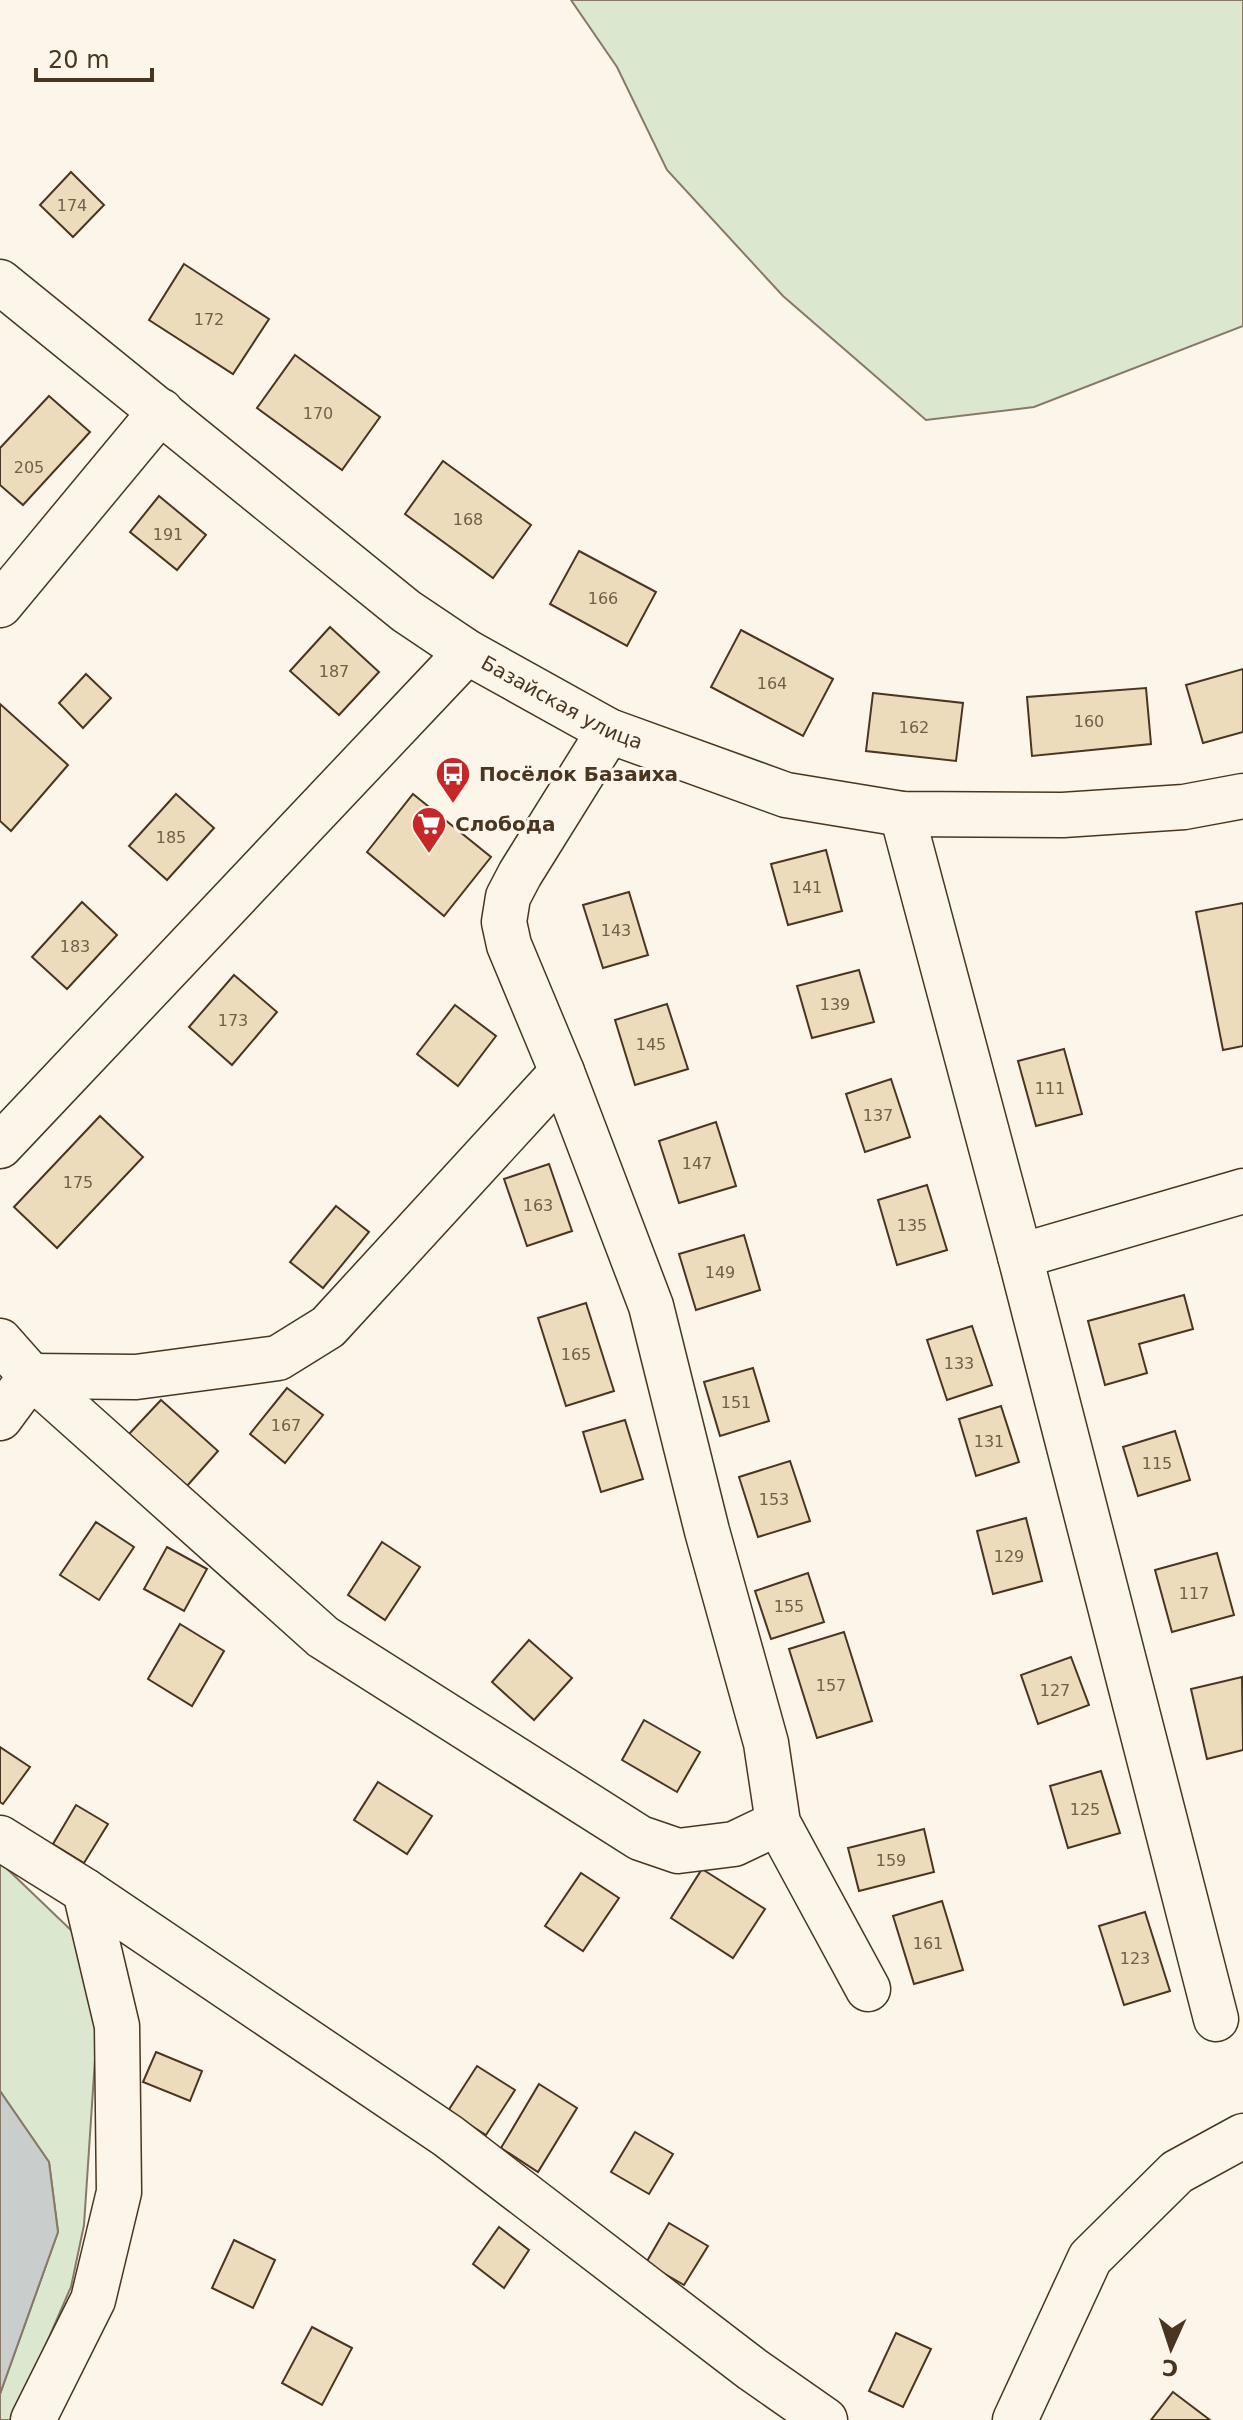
<svg xmlns="http://www.w3.org/2000/svg" width="1243" height="2420" viewBox="0 0 1243 2420" font-family="'DejaVu Sans',sans-serif">
  <rect width="100%" height="100%" fill="#fbf6e9"/>
  <!-- green -->
  <g fill="#dce7d0" stroke="#887966" stroke-width="2">
    <path d="M571 0H1243V326L1034 407 926 420 783 296 667 170 617 67Z"/>
    <path d="M0 1862 73 1932 97 2029 84 2225 71 2287 13 2420H0V2394L58 2232 49 2162 0 2091Z"/>
  </g>
  <!-- water -->
  <path fill="#c9cecd" stroke="#887966" stroke-width="2" d="M0 2091 49 2162 58 2232 0 2394Z"/>
  <!-- building -->
  <g fill="#ecdcbc" stroke="#4a3520" stroke-width="2">
    <path d="M71 172 104 205 73 237 40 205Z"/>
    <path d="M184 264 269 319 233 374 149 320Z"/>
    <path d="M295 355 380 417 342 470 257 408Z"/>
    <path d="M49 396 90 432 23 505 0 485V448Z"/>
    <path d="M443 461 531 525 493 578 405 514Z"/>
    <path d="M159 496 206 535 177 570 130 532Z"/>
    <path d="M579 551 656 592 627 646 550 604Z"/>
    <path d="M330 627 379 672 339 715 290 671Z"/>
    <path d="M741 630 833 679 803 736 711 687Z"/>
    <path d="M1243 669V732L1203 743 1186 685Z"/>
    <path d="M86 674 111 698 83 728 59 703Z"/>
    <path d="M1146 688 1151 744 1032 756 1027 697Z"/>
    <path d="M873 693 963 703 956 761 866 751Z"/>
    <path d="M0 704 68 765 11 831 0 821Z"/>
    <path d="M176 794 214 828 167 880 129 846Z"/>
    <path d="M413 794 491 857 444 916 367 852Z"/>
    <path d="M826 850 842 911 788 925 771 864Z"/>
    <path d="M629 892 648 955 603 968 583 905Z"/>
    <path d="M82 902 117 935 67 989 32 957Z"/>
    <path d="M1243 903V1046L1223 1050 1196 912Z"/>
    <path d="M859 970 874 1022 812 1038 797 986Z"/>
    <path d="M234 975 277 1012 232 1065 189 1027Z"/>
    <path d="M667 1004 688 1069 635 1085 615 1020Z"/>
    <path d="M455 1005 496 1036 458 1086 417 1054Z"/>
    <path d="M1064 1049 1082 1114 1036 1126 1018 1061Z"/>
    <path d="M891 1079 910 1137 865 1152 846 1094Z"/>
    <path d="M100 1116 143 1157 57 1248 14 1207Z"/>
    <path d="M716 1122 736 1186 679 1203 659 1141Z"/>
    <path d="M549 1164 572 1231 527 1246 504 1179Z"/>
    <path d="M927 1185 947 1250 897 1265 878 1200Z"/>
    <path d="M336 1206 369 1232 323 1288 290 1262Z"/>
    <path d="M744 1235 760 1290 696 1310 679 1254Z"/>
    <path d="M1184 1295 1193 1329 1139 1344 1147 1373 1105 1385 1088 1321Z"/>
    <path d="M586 1303 614 1391 566 1406 538 1318Z"/>
    <path d="M972 1326 992 1385 947 1400 927 1340Z"/>
    <path d="M753 1368 769 1421 720 1436 704 1382Z"/>
    <path d="M287 1388 323 1415 285 1463 250 1434Z"/>
    <path d="M161 1400 218 1451 187 1486 129 1434Z"/>
    <path d="M1001 1406 1019 1462 976 1476 959 1419Z"/>
    <path d="M625 1420 643 1479 601 1492 583 1432Z"/>
    <path d="M1175 1431 1190 1480 1138 1496 1123 1447Z"/>
    <path d="M790 1461 810 1521 758 1537 739 1477Z"/>
    <path d="M1026 1518 1042 1581 993 1594 977 1531Z"/>
    <path d="M96 1522 134 1547 99 1600 60 1575Z"/>
    <path d="M382 1542 420 1567 385 1620 348 1595Z"/>
    <path d="M167 1547 207 1569 184 1611 144 1589Z"/>
    <path d="M1217 1553 1234 1615 1172 1632 1155 1570Z"/>
    <path d="M808 1573 824 1622 771 1639 755 1591Z"/>
    <path d="M180 1624 224 1651 192 1706 148 1679Z"/>
    <path d="M844 1632 872 1721 817 1738 789 1649Z"/>
    <path d="M529 1640 572 1678 534 1720 492 1682Z"/>
    <path d="M1071 1657 1089 1705 1038 1724 1021 1675Z"/>
    <path d="M1242 1677 1243 1750 1207 1759 1191 1689Z"/>
    <path d="M644 1720 700 1752 677 1792 622 1760Z"/>
    <path d="M0 1747 30 1767 3 1804 0 1802Z"/>
    <path d="M1101 1771 1120 1833 1068 1848 1050 1786Z"/>
    <path d="M378 1782 432 1816 407 1854 354 1820Z"/>
    <path d="M76 1805 108 1824 84 1863 53 1844Z"/>
    <path d="M924 1829 934 1872 859 1891 848 1848Z"/>
    <path d="M702 1869 765 1909 733 1958 671 1918Z"/>
    <path d="M581 1873 619 1898 583 1951 545 1926Z"/>
    <path d="M942 1901 963 1970 914 1984 893 1916Z"/>
    <path d="M1145 1912 1170 1991 1124 2005 1099 1926Z"/>
    <path d="M156 2052 202 2071 190 2101 143 2082Z"/>
    <path d="M477 2066 515 2090 486 2135 448 2111Z"/>
    <path d="M539 2084 577 2108 538 2172 501 2148Z"/>
    <path d="M635 2132 673 2154 649 2194 611 2172Z"/>
    <path d="M669 2223 708 2246 684 2285 646 2263Z"/>
    <path d="M499 2227 529 2250 504 2288 473 2264Z"/>
    <path d="M234 2240 275 2260 253 2308 212 2288Z"/>
    <path d="M312 2327 352 2348 322 2405 282 2383Z"/>
    <path d="M896 2333 931 2349 903 2407 869 2391Z"/>
    <path d="M1173 2392 1210 2420H1151Z"/>
  </g>
  <g fill="none" stroke-linecap="round" stroke-linejoin="round">
    <defs>
      <g id="minor">
        <path id="s1" d="M0 282 406 611 467 652 609 731 786 795 902 814 1063 815 1184 807 1243 796"/>
        <path d="M0 605 161 411"/>
        <path d="M609 731 520 874 508 897 504 922 509 945 562 1072 651 1306 707 1531 766 1743 778 1823 868 1989"/>
        <path d="M902 814 1020 1256 1216 2019"/>
        <path d="M0 1146 467 652"/>
        <path d="M1020 1256 1243 1191"/>
        <path d="M0 1341 31 1376 323 1637 640 1838 678 1851 734 1844 778 1823"/>
        <path d="M0 1418 31 1376 136 1377 278 1358 328 1327 562 1072"/>
        <path d="M0 1838 85 1891 448 2136 752 2369 825 2420"/>
        <path d="M33 2420 93 2300 119 2192 117 2026 85 1891"/>
        <path d="M1015 2420 1090 2258 1177 2172 1243 2136"/>
      </g>
    </defs>
    <!-- minor casing -->
    <use href="#minor" stroke="#4a3520" stroke-width="47"/>
    <!-- minor -->
    <use href="#minor" stroke="#fbf6e9" stroke-width="44"/>
  </g>
  <!-- icons -->
  <defs>
    <symbol id="bus-pin" viewBox="-11 -11 22 30"><path d="M0 17L-7.5 6A9.5 9.5 0 1 1 7.5 6Z" fill="#c62828" stroke="#fbf6e9"/><path d="M-5-6H5V4H4V6H2V4H-2V6H-4V4H-5ZM-3.5-4V0h7V-4ZM-3.5 1.2v1.5H-2V1.2ZM2 1.2v1.5H3.5V1.2Z" fill="#fff"/></symbol>
    <symbol id="supermarket-pin" viewBox="-11 -11 22 30"><path d="M0 17L-7.5 6A9.5 9.5 0 1 1 7.5 6Z" fill="#c62828" stroke="#fbf6e9"/><path d="M-6-5.5h2.5l.6 2H6L4.5 2H-2.5L-4.4-4H-6ZM-1.5 3.2a1.3 1.3 0 1 0 .1 0ZM3 3.2a1.3 1.3 0 1 0 .1 0Z" fill="#fff"/></symbol>
  </defs>
  <g fill-rule="evenodd">
    <use href="#bus-pin" x="433" y="754" width="40" height="54"/>
    <use href="#supermarket-pin" x="409" y="804" width="40" height="54"/>
  </g>
  <g text-anchor="middle" stroke-width="6" stroke-linejoin="round" paint-order="stroke">
    <!-- number labels -->
    <g font-size="16" fill="#725f47">
      <text x="72" y="211">174</text>
      <text x="209" y="325">172</text>
      <text x="318" y="419">170</text>
      <text x="29" y="473">205</text>
      <text x="468" y="525">168</text>
      <text x="168" y="540">191</text>
      <text x="603" y="604">166</text>
      <text x="334" y="677">187</text>
      <text x="772" y="689">164</text>
      <text x="1089" y="727">160</text>
      <text x="914" y="733">162</text>
      <text x="171" y="843">185</text>
      <text x="807" y="893">141</text>
      <text x="616" y="936">143</text>
      <text x="75" y="952">183</text>
      <text x="835" y="1010">139</text>
      <text x="233" y="1026">173</text>
      <text x="651" y="1050">145</text>
      <text x="1050" y="1094">111</text>
      <text x="878" y="1121">137</text>
      <text x="697" y="1169">147</text>
      <text x="78" y="1188">175</text>
      <text x="538" y="1211">163</text>
      <text x="912" y="1231">135</text>
      <text x="720" y="1278">149</text>
      <text x="576" y="1360">165</text>
      <text x="959" y="1369">133</text>
      <text x="736" y="1408">151</text>
      <text x="286" y="1431">167</text>
      <text x="989" y="1447">131</text>
      <text x="1157" y="1469">115</text>
      <text x="774" y="1505">153</text>
      <text x="1009" y="1562">129</text>
      <text x="1194" y="1599">117</text>
      <text x="789" y="1612">155</text>
      <text x="831" y="1691">157</text>
      <text x="1055" y="1696">127</text>
      <text x="1085" y="1815">125</text>
      <text x="891" y="1866">159</text>
      <text x="928" y="1949">161</text>
      <text x="1135" y="1964">123</text>
    </g>
    <!-- street labels -->
    <g font-size="20" fill="#4a3520" stroke="#fbf6e9">
      <text dy="7" stroke="none"><textPath href="#s1" startOffset="704">Базайская улица</textPath></text>
    </g>
    <!-- poi labels -->
    <g font-size="20" font-weight="bold" fill="#4a3520" stroke="#fbf6e9" text-anchor="start">
      <text x="479" y="781">Посёлок Базаиха</text>
      <text x="455" y="831">Слобода</text>
    </g>
  </g>
  <!-- north arrow -->
  <g transform="translate(1171 2348) rotate(183)" stroke="#fbf6e9" stroke-width="6" paint-order="stroke">
  <path d="M0-6L14 30L0 20L-14 30Z" fill="#4a3520"/>
  <text y="-12" font-size="22" font-weight="bold" text-anchor="middle" fill="#4a3520">С</text>
  </g>
  <!-- scale -->
  <path d="M36 68v12h116v-12" fill="none" stroke="#4a3520" stroke-width="4"/>
  <text x="48" y="68" font-size="24" fill="#4a3520" stroke="#fbf6e9" stroke-width="6" paint-order="stroke">20 m</text>
</svg>
